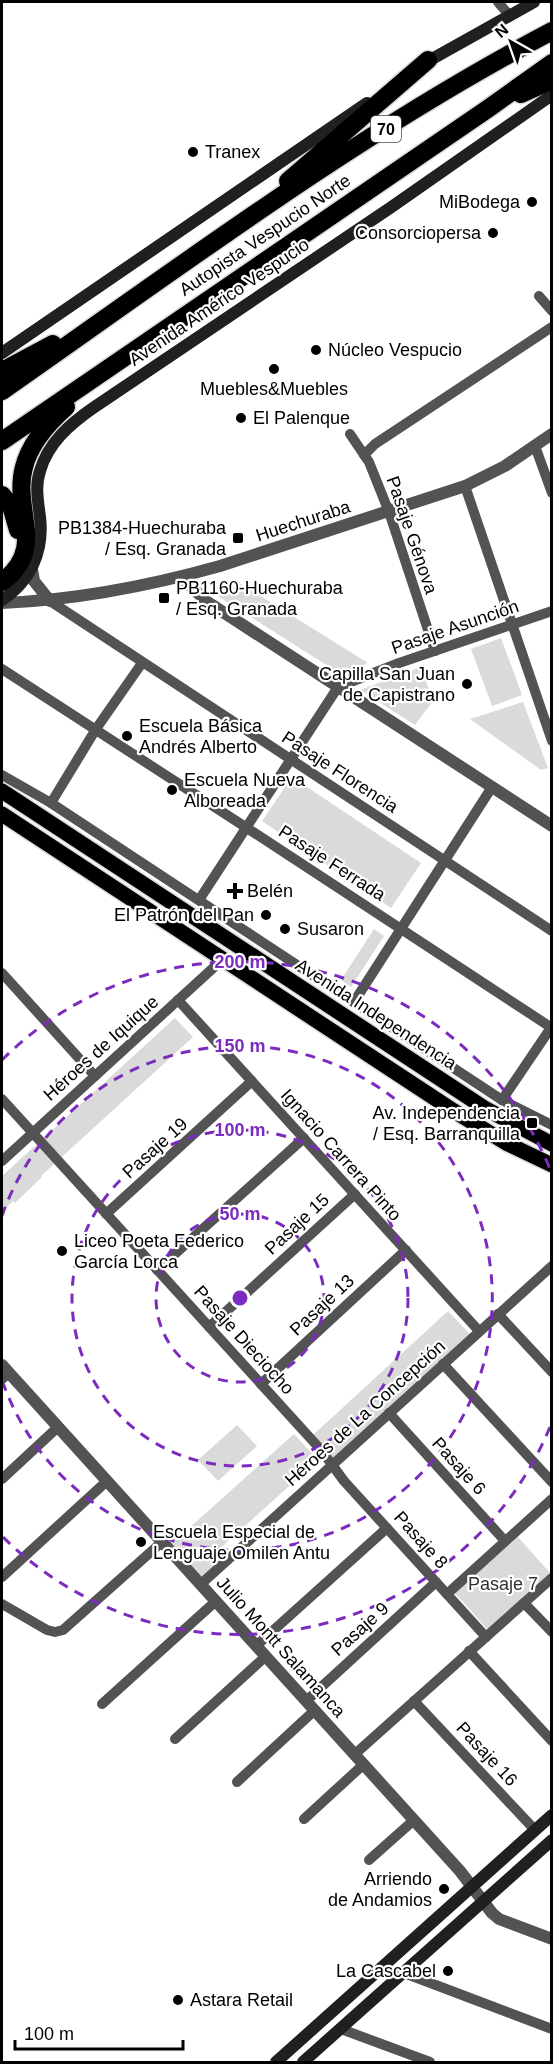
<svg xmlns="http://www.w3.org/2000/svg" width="553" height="2064" viewBox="0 0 553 2064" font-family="Arial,sans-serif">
  <rect width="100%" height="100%" fill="#fff"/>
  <!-- green -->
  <g fill="#dadada">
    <path d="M241 584 368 663 342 675 213 593Z"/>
    <path d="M501 638 522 695 492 706 471 649Z"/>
    <path d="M421 667 433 701 415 725 360 690Z"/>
    <path d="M523 702 548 768 541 770 470 719Z"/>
    <path d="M292 777 421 863 391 908 262 821Z"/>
    <path d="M374 929 384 936 351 987 341 980Z"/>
    <path d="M175 1018 193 1037 41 1176 42 1177 15 1203 13 1201 2 1212V1176Z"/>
    <path d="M448 1311 471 1335 336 1460 313 1435Z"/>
    <path d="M237 1425 257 1446 218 1481 198 1460Z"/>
    <path d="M294 1434 318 1460 216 1552 222 1560 203 1576 196 1574 170 1544 172 1537 184 1526 188 1529Z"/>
    <path d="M518 1537 551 1574 488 1630 455 1593Z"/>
  </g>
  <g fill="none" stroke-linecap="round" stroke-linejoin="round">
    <defs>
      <g id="primary">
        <path d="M2 791 486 1109 552 1144"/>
        <path d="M2 814 454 1111 508 1144 552 1165"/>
      </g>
      <g id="motorway">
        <path d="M521 94 552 80"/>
        <path d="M288 181 428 60"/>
        <path d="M2 371 53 344"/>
        <path d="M2 391C181 266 358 133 552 31"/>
        <path d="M2 441 489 108 552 63"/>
        <path d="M2 495 11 506 18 530"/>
        <path d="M2 582C48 548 12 510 24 467 30 443 48 423 66 407"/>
      </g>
    </defs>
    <!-- primary casing -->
    <use href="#primary" stroke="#dbdbdb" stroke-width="18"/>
    <!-- motorway casing -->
    <use href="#motorway" stroke="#dbdbdb" stroke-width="21"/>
    <!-- minor -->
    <g stroke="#535353" stroke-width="10">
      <path d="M498 2 509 15"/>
      <path d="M539 296 552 311"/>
      <path d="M350 434 369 462 389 512 435 651"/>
      <path d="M535 446 552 493"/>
      <path d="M364 455 375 444 552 327"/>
      <path d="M465 486 552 741"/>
      <path d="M50 601 552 931"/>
      <path d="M2 669 247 828 552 1028"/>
      <path d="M2 775 51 803 502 1100 552 1125"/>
      <path d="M51 803 96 729 142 663"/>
      <path d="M199 900 338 687 399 663 552 611"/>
      <path d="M2 973 95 1076"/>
      <path d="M178 1000 479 1331"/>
      <path d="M354 1002 492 787"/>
      <path d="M2 1099 322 1451 344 1481 486 1637"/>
      <path d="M502 1100 552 1026"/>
      <path d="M2 1161 223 959"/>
      <path d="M106 1214 252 1081"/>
      <path d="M157 1270 304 1138"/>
      <path d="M498 1314 552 1372"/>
      <path d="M209 1327 355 1194"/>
      <path d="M443 1364 552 1482"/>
      <path d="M2 1379 9 1373"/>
      <path d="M261 1384 406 1250"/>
      <path d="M389 1413 505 1541"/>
      <path d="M2 1479 58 1427"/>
      <path d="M2 1577 107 1481"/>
      <path d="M201 1584 552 1266"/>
      <path d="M447 1594 552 1499"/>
      <path d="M524 1603 552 1632"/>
      <path d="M2 1604 47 1630 55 1632 63 1630 162 1542"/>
      <path d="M256 1646 387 1528"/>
      <path d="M469 1651 552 1741"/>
      <path d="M306 1701 436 1582"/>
      <path d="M414 1701 535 1830"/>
      <path d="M102 1704 216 1601"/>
      <path d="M175 1739 266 1656"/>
      <path d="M355 1754 552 1578"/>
      <path d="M237 1782 315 1710"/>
      <path d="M304 1819 364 1764"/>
      <path d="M369 1860 414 1820"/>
      <path d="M404 1973 552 2029"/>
      <path d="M341 2029 430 2062"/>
    </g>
    <!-- tertiary -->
    <g stroke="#535353" stroke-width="12">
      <path d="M32 569 34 581 50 601"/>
      <path d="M181 577 206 601 552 826"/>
      <path d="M2 603C75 600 149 586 220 566L465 486 505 466 552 434"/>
      <path d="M2 1365 460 1871 492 1913 499 1919 552 1939"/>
    </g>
    <!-- secondary -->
    <g stroke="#202020" stroke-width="12">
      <path d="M423 64 534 2"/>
      <path d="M2 353 367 103"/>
      <path d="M2 600C31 581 44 551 40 517 38 501 35 486 40 471 48 443 70 424 93 408L390 208 552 95"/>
      <path d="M276 2062 552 1815"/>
      <path d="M303 2062 552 1840"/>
    </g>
    <!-- primary -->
    <use href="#primary" stroke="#000" stroke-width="15"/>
    <!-- motorway -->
    <use href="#motorway" stroke="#000" stroke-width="18"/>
  </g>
  <!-- distance rings -->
  <g fill="none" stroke="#7b2cbf" stroke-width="3" stroke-dasharray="10 8">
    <circle cx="240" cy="1298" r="84"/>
    <circle cx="240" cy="1298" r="168"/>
    <path d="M2 1216A252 252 0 1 1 2 1380"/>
    <path d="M550 1427A336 336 0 0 1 2 1536M2 1060A336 336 0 0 1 550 1169"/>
  </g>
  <!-- markers -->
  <g fill="#000" stroke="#fff" stroke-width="2">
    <circle cx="193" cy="152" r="6"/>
    <circle cx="532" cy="202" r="6"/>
    <circle cx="493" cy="233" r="6"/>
    <circle cx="316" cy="350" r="6"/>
    <circle cx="274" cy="369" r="6"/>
    <circle cx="241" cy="418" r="6"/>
    <rect x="232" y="532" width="12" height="12" rx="3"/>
    <rect x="158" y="592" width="12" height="12" rx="3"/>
    <circle cx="467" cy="684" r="6"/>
    <circle cx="127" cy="736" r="6"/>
    <circle cx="172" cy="790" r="6"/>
    <path d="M232 882h6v6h6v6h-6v6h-6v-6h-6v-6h6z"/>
    <circle cx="266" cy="915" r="6"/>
    <circle cx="285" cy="929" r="6"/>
    <rect x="526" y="1117" width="12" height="12" rx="3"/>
    <circle cx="62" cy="1251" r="6"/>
    <circle cx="141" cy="1542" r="6"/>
    <circle cx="444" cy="1889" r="6"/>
    <circle cx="448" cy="1971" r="6"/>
    <circle cx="178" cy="2000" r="6"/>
  </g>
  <g text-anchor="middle" stroke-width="4.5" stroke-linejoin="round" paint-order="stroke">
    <!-- shield labels -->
    <rect fill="#fff" stroke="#4c4c4c" stroke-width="1.5" x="371" y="116" width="30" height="26" rx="4.5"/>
    <g font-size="16" font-weight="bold" fill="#000">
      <text x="386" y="135">70</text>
    </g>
    <!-- poi labels -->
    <g font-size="18" fill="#000" stroke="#fff" text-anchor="start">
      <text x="205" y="158">Tranex</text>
      <text x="520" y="208" text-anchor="end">MiBodega</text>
      <text x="481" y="239" text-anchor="end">Consorciopersa</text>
      <text x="328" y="356">Núcleo Vespucio</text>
      <text x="274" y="395" text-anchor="middle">Muebles&amp;Muebles</text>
      <text x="253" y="424">El Palenque</text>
      <text x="226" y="534" text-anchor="end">PB1384-Huechuraba<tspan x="226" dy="21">/ Esq. Granada</tspan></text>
      <text x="176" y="594">PB1160-Huechuraba<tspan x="176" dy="21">/ Esq. Granada</tspan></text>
      <text x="455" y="680" text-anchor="end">Capilla San Juan<tspan x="455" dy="21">de Capistrano</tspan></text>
      <text x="139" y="732">Escuela Básica<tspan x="139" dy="21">Andrés Alberto</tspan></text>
      <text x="184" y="786">Escuela Nueva<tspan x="184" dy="21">Alboreada</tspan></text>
      <text x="247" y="897">Belén</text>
      <text x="254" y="921" text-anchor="end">El Patrón del Pan</text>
      <text x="297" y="935">Susaron</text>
      <text x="520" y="1119" text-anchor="end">Av. Independencia<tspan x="520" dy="21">/ Esq. Barranquilla</tspan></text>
      <text x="74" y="1247">Liceo Poeta Federico<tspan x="74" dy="21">García Lorca</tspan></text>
      <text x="153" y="1538">Escuela Especial de<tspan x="153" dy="21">Lenguaje Omilen Antu</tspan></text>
      <text x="432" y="1885" text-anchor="end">Arriendo<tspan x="432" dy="21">de Andamios</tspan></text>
      <text x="436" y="1977" text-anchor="end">La Cascabel</text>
      <text x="190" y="2006">Astara Retail</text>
    </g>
    <!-- street labels -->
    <g font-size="18" fill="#000" stroke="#fff">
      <text transform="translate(265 235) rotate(-34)" y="6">Autopista Vespucio Norte</text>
      <text transform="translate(219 302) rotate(-34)" y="6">Avenida Américo Vespucio</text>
      <text transform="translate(303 521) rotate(-18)" y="6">Huechuraba</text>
      <text transform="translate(412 535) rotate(71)" y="6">Pasaje Génova</text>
      <text transform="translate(455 627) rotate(-19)" y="6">Pasaje Asunción</text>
      <text transform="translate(340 772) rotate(33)" y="6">Pasaje Florencia</text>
      <text transform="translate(332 863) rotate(33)" y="6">Pasaje Ferrada</text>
      <text transform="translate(376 1014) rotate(33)" y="6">Avenida Independencia</text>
      <text transform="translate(101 1048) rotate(-42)" y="6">Héroes de Iquique</text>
      <text transform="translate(155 1148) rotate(-42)" y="6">Pasaje 19</text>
      <text transform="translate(341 1155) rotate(48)" y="6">Ignacio Carrera Pinto</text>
      <text transform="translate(297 1224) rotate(-43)" y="6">Pasaje 15</text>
      <text transform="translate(322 1305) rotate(-43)" y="6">Pasaje 13</text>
      <text transform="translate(244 1340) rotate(48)" y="6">Pasaje Dieciocho</text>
      <text transform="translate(365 1413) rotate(-42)" y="6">Héroes de La Concepción</text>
      <text transform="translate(459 1466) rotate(48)" y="6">Pasaje 6</text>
      <text transform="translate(421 1540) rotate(48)" y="6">Pasaje 8</text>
      <text transform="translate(360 1629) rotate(-42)" y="6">Pasaje 9</text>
      <text transform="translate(281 1647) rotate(48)" y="6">Julio Montt Salamanca</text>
      <text transform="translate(487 1754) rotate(47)" y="6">Pasaje 16</text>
    </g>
    <!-- park labels -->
    <g font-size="18" fill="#313131" stroke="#fff">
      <text x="503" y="1590">Pasaje 7</text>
    </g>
  </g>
  <circle cx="240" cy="1298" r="9" fill="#7b2cbf" stroke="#fff" stroke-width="3"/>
  <g font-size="18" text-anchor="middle" font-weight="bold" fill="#7b2cbf" stroke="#fff" stroke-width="4.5" stroke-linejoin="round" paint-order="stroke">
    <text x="240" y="968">200 m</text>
    <text x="240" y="1052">150 m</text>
    <text x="240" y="1136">100 m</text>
    <text x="240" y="1220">50 m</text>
  </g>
  <!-- border -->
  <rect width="553" height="2064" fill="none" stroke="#000000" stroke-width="6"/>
  <!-- north arrow -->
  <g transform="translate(511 42) rotate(320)" stroke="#ffffff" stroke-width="4.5" paint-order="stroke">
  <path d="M0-4.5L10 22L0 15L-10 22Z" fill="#000000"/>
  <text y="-9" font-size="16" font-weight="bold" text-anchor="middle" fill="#000000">N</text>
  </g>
  <!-- scale -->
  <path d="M15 2040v9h168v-9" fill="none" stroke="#000000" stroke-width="3"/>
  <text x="24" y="2040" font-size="18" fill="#000000" stroke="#ffffff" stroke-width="4.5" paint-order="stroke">100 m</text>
</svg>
